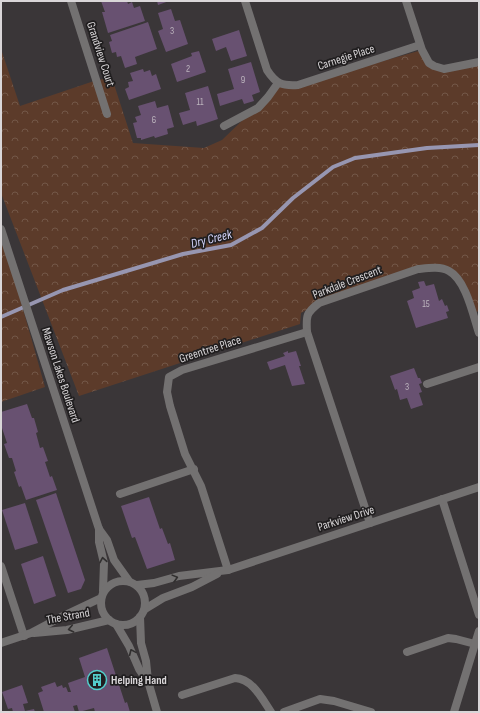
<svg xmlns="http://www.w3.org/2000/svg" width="480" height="713" viewBox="0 0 480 713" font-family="'Sofia Sans Condensed',sans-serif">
  <defs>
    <pattern id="park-crowns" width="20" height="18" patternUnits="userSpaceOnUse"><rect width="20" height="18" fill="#5c3b2a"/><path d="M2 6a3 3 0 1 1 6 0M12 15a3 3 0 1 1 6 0" fill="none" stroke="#735748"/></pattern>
  </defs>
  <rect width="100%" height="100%" fill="#3a3638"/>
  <!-- park -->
  <g fill="url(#park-crowns)">
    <path d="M1 49 20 106 97 80 112 78 133 143 204 148 222 140 280 84 298 85 422 50 435 66 479 62V311L473 313 460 281 449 271 431 267 319 303 301 313 300 324 79 396 1 193Z"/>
    <path d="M1 231 45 387 1 402Z"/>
  </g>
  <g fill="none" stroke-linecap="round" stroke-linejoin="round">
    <!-- stream -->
    <path stroke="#9796b1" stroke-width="4" d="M1 317 63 290 183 254 231 245 262 228 293 198 333 167 355 158 427 148 479 145"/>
  </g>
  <!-- building -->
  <g fill="#685171">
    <path d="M101 1H127L128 4 132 2 134 8 140 6 145 21 108 33 102 12H105Z"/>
    <path d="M157 1H169L158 5Z"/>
    <path d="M171 9 175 21 180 20 188 44 166 52 158 31 163 29 158 13Z"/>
    <path d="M148 22 157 49 135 57 137 64 125 68 121 56 117 57 116 52 112 53 109 42 112 41 110 35Z"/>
    <path d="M239 30 247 56 231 61 226 47 216 51 212 39Z"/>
    <path d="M199 51 206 72 177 82 171 64 192 56 191 53Z"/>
    <path d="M251 62 260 92 252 95 254 101 244 104 242 99 220 106 217 94 234 89 228 69Z"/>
    <path d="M143 69 144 72 150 70 152 76 156 74 161 89 129 100 125 89 129 87 128 82 133 81 130 73Z"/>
    <path d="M208 86 218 119 197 126 196 121 183 125 179 113 190 110 185 93Z"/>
    <path d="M155 101 157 108 168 105 174 127 167 129 168 134 155 138 154 136 141 140V138H137L133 123 137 122 135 117 141 115 138 106Z"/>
    <path d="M424 281 426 286 434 284 439 301 442 299 445 306 447 305 449 311 446 312 448 318 416 328 407 301 414 298 412 291 420 288 418 282Z"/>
    <path d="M288 351V353L296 351 301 366H299L305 384 292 386 285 365 270 370 267 362 285 356 283 353Z"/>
    <path d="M414 368 418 378H420L422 383 419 384 422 392 419 393 423 405 411 409 407 398 400 400 397 389 395 390 390 376Z"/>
    <path d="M27 404 32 418H34L38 432 36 433 40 448 43 447 48 461 45 462 50 477 52 476 57 490 26 500 21 486 19 487 14 472 16 471 12 458H9L4 444 7 443 2 428 1 429V412Z"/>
    <path d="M56 493 85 580 81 589 68 593 36 500Z"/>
    <path d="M149 497 160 529 162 528 168 544 170 543 175 560 147 569 135 537 132 538 121 506Z"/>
    <path d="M25 503 38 543 15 550 2 510Z"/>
    <path d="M43 556 56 596 34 604 21 564Z"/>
    <path d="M107 648 125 703 127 702 130 712H95L94 708 79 712 77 705 73 706 75 712H44L38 693 43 691 41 687 55 682 57 687 62 685 63 688 66 687 68 692H71L68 683 85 677 79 658Z"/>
    <path d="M22 685 28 703 23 704 25 711 34 709 35 712H13L12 708 8 709 2 692Z"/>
  </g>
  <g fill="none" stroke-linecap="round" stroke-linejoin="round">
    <!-- minor -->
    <g stroke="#737171" stroke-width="8">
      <path d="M71 1 107 114"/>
      <path d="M245 1 267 70C276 84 282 86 298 85L420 45"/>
      <path d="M406 1 422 50 429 63 434 66 444 69 479 62"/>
      <path d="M224 126 258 108 268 97 278 83"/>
      <path d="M427 384 479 367"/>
      <path d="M120 494 194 469"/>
      <path d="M442 499 479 615"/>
      <path d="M370 523 307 332C306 316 306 313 319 303L418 269C428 268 440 266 449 271 466 280 473 315 479 333"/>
      <path d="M1 566 24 636"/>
      <path d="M228 570 201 486 185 454 170 406 167 392 169 377 182 370 307 332"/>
      <path d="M137 585 154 583 179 576 228 570 479 487"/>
      <path d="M145 609 163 598 192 587 217 574"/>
      <path d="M34 633 67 630 109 620"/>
      <path d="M1 643 31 633 63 616 101 598"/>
      <path d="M407 652 448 638 456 639 475 644"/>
      <path d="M182 695 235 678C253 679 262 699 271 712"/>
      <path d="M284 712 320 699 334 701 371 712"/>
      <path d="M454 712 479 631"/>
    </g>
    <!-- tertiary -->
    <g stroke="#737171" stroke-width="8">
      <path d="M1 229 99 529 107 540 114 560 129 581"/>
      <path d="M99 529V542L104 563 103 591"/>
      <circle cx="123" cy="603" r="22"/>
      <path d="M140 617 141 643 146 661 148 681 157 712"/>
      <path d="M116 624 129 646 139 669 147 681"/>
    </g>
  </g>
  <!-- one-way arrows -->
  <defs><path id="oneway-chevron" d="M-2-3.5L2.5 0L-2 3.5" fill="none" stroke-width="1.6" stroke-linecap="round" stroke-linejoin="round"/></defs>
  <g stroke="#312f2f">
    <use href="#oneway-chevron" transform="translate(103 560) rotate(-100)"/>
    <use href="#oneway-chevron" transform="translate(175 578) rotate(-15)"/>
    <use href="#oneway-chevron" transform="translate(71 629) rotate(168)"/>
    <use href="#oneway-chevron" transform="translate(132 652) rotate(-114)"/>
  </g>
  <!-- icons -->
  <defs>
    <symbol id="building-ring" viewBox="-11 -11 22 22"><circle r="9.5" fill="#201e1f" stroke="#53cdcb" stroke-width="1.5"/><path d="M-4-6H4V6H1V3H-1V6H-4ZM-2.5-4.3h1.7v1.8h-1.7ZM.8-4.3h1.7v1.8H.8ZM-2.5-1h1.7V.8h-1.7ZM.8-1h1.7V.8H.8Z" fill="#53cdcb"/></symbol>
  </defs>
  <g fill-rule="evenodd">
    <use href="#building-ring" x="86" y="669" width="22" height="22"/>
  </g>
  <g text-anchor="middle" stroke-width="3.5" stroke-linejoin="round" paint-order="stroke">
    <!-- number labels -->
    <g font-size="10" fill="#bdb5be">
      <text x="172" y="34">3</text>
      <text x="188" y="72">2</text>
      <text x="243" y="83">9</text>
      <text x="200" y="105">11</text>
      <text x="154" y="123">6</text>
      <text x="426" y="307">15</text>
      <text x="407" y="390">3</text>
    </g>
    <!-- street labels -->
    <g font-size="12" fill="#d9d6d8" stroke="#201e1f">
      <text transform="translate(101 54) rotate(72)" y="4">Grandview Court</text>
      <text transform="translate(346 57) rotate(-18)" y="4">Carnegie Place</text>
      <text transform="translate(347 282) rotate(-21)" y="4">Parkdale Crescent</text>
      <text transform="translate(210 349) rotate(-18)" y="4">Greentree Place</text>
      <text transform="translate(61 375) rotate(72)" y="4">Mawson Lakes Boulevard</text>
      <text transform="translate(346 518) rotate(-18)" y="4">Parkview Drive</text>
      <text transform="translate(68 616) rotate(-10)" y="4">The Strand</text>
    </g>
    <!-- poi labels -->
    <g font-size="12" font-weight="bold" fill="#d9d6d8" stroke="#201e1f" text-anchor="start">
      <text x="111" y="684">Helping Hand</text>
    </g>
    <!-- water labels -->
    <g font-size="13" font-style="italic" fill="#d7d7fe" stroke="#201e1f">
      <text transform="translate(211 238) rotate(-14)" y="5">Dry Creek</text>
    </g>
  </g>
  <!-- border -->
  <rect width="480" height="713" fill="none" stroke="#d9d6d8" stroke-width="4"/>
</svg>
